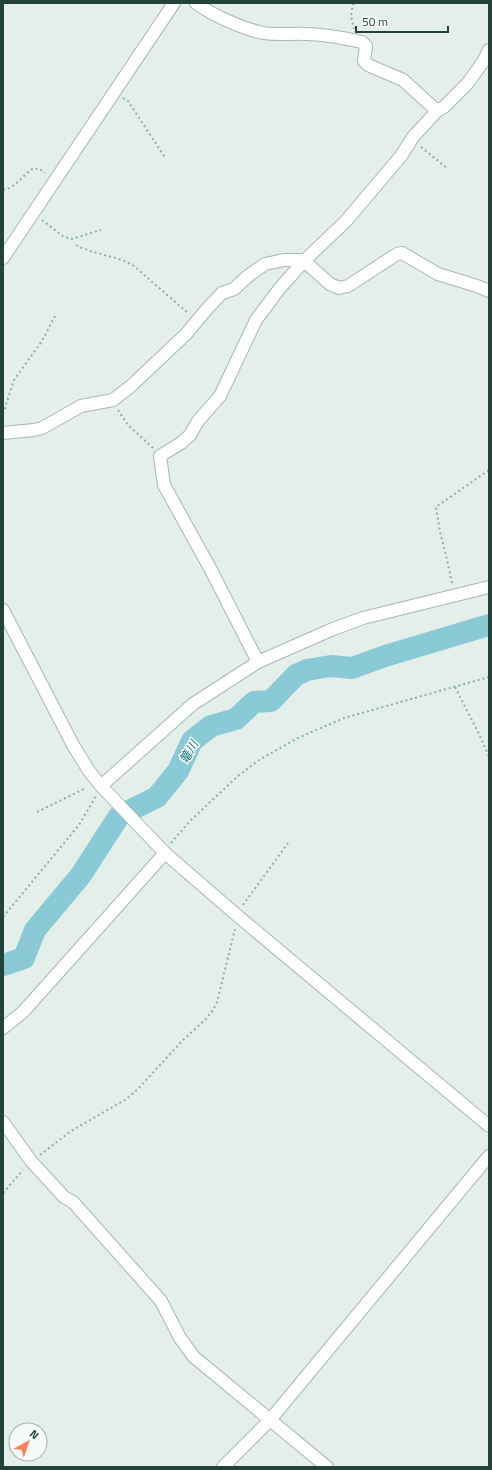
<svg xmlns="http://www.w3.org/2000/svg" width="492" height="1470" viewBox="0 0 492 1470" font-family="'Titillium Web','Noto Sans JP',sans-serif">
  <rect width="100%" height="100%" fill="#e5efea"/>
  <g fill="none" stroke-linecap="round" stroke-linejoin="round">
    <!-- river -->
    <path stroke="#8acad7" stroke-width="22" d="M3 965 24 958 35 930 81 875 119 816 157 797 178 771 192 741 211 726 236 719 254 702 271 701 296 675 307 670 331 666 352 668 385 656 489 625"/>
    <defs>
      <g id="minor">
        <path d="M196 3C212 15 239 27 259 32 274 36 290 33 305 34 324 34 344 38 362 42L366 46 364 61 368 65 403 80 437 111"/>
        <path d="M3 433 34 430 42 428 81 406 113 400 131 386 186 334 206 310 222 293 234 289 248 276 265 264 284 260H298L304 261 330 284 339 288 348 286 397 254 402 253 438 274 477 286 489 291"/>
        <path d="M3 610 73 745 89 771 101 786 165 853 239 917 489 1126"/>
        <path d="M258 662 211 570 164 485 160 456 181 443 190 435 198 421 220 396 256 320 280 288 304 261 346 221 401 156 413 137 437 111 444 107 467 84 483 62 489 50"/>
        <path d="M101 786 193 704 258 662 333 629 363 618 489 587"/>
        <path d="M3 1028 23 1012 165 853"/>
        <path d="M3 1122 31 1161 64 1197 73 1202 161 1301 180 1338 194 1357 327 1467"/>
        <path d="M223 1467 270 1420 489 1156"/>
      </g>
      <path id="tertiary" d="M3 258 174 3"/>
    </defs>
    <!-- minor casing -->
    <use href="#minor" stroke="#a7b8b2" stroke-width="14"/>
    <!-- tertiary casing -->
    <use href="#tertiary" stroke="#a7b8b2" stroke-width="14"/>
    <!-- path -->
    <g stroke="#83b4a6" stroke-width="2" stroke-dasharray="2 3" stroke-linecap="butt">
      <path d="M353 3 351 16 354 29"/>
      <path d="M123 98 128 101 166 159"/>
      <path d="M421 147 448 169"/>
      <path d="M3 190C16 188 23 174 34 168L41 170 45 173"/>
      <path d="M42 220 64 237 72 239 101 230"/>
      <path d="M76 245C94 255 116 255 134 266L189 314"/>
      <path d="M118 410 128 425 153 448"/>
      <path d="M3 414 14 380 42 341 55 316"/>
      <path d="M452 583 446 555 440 532 436 507 489 470"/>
      <path d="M455 687 481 738 489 757"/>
      <path d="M37 812 86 788"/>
      <path d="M171 843 190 821 238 776 259 760 298 738 344 718 489 677"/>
      <path d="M243 905 288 843"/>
      <path d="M3 917 79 825 96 796"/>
      <path d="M40 1155 71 1131 125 1100 137 1090 183 1040 206 1019 213 1010 217 1002 235 929"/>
      <path d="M3 1193 23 1170"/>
    </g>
    <!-- minor -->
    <use href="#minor" stroke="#fff" stroke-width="12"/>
    <!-- tertiary -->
    <use href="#tertiary" stroke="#fff" stroke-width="12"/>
  </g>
  <g text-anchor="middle" stroke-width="3" stroke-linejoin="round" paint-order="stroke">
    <!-- water labels -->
    <g font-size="12" font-style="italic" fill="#176f83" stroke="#f6fbf8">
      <text transform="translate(189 752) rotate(-60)" y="4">篭川</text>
    </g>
  </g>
  <!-- border -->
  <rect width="492" height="1470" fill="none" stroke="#22423a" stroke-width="8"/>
  <!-- north arrow -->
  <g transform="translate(28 1442) rotate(40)"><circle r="19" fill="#f6fbf8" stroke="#a1b1ac"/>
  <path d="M0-3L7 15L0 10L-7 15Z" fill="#fb8157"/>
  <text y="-6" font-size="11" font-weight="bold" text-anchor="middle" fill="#22423a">N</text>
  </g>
  <!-- scale -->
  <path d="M356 26v6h92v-6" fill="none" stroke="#22423a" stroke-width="2"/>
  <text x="362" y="26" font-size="12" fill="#22423a" stroke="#f6fbf8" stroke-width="3" paint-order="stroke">50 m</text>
</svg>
